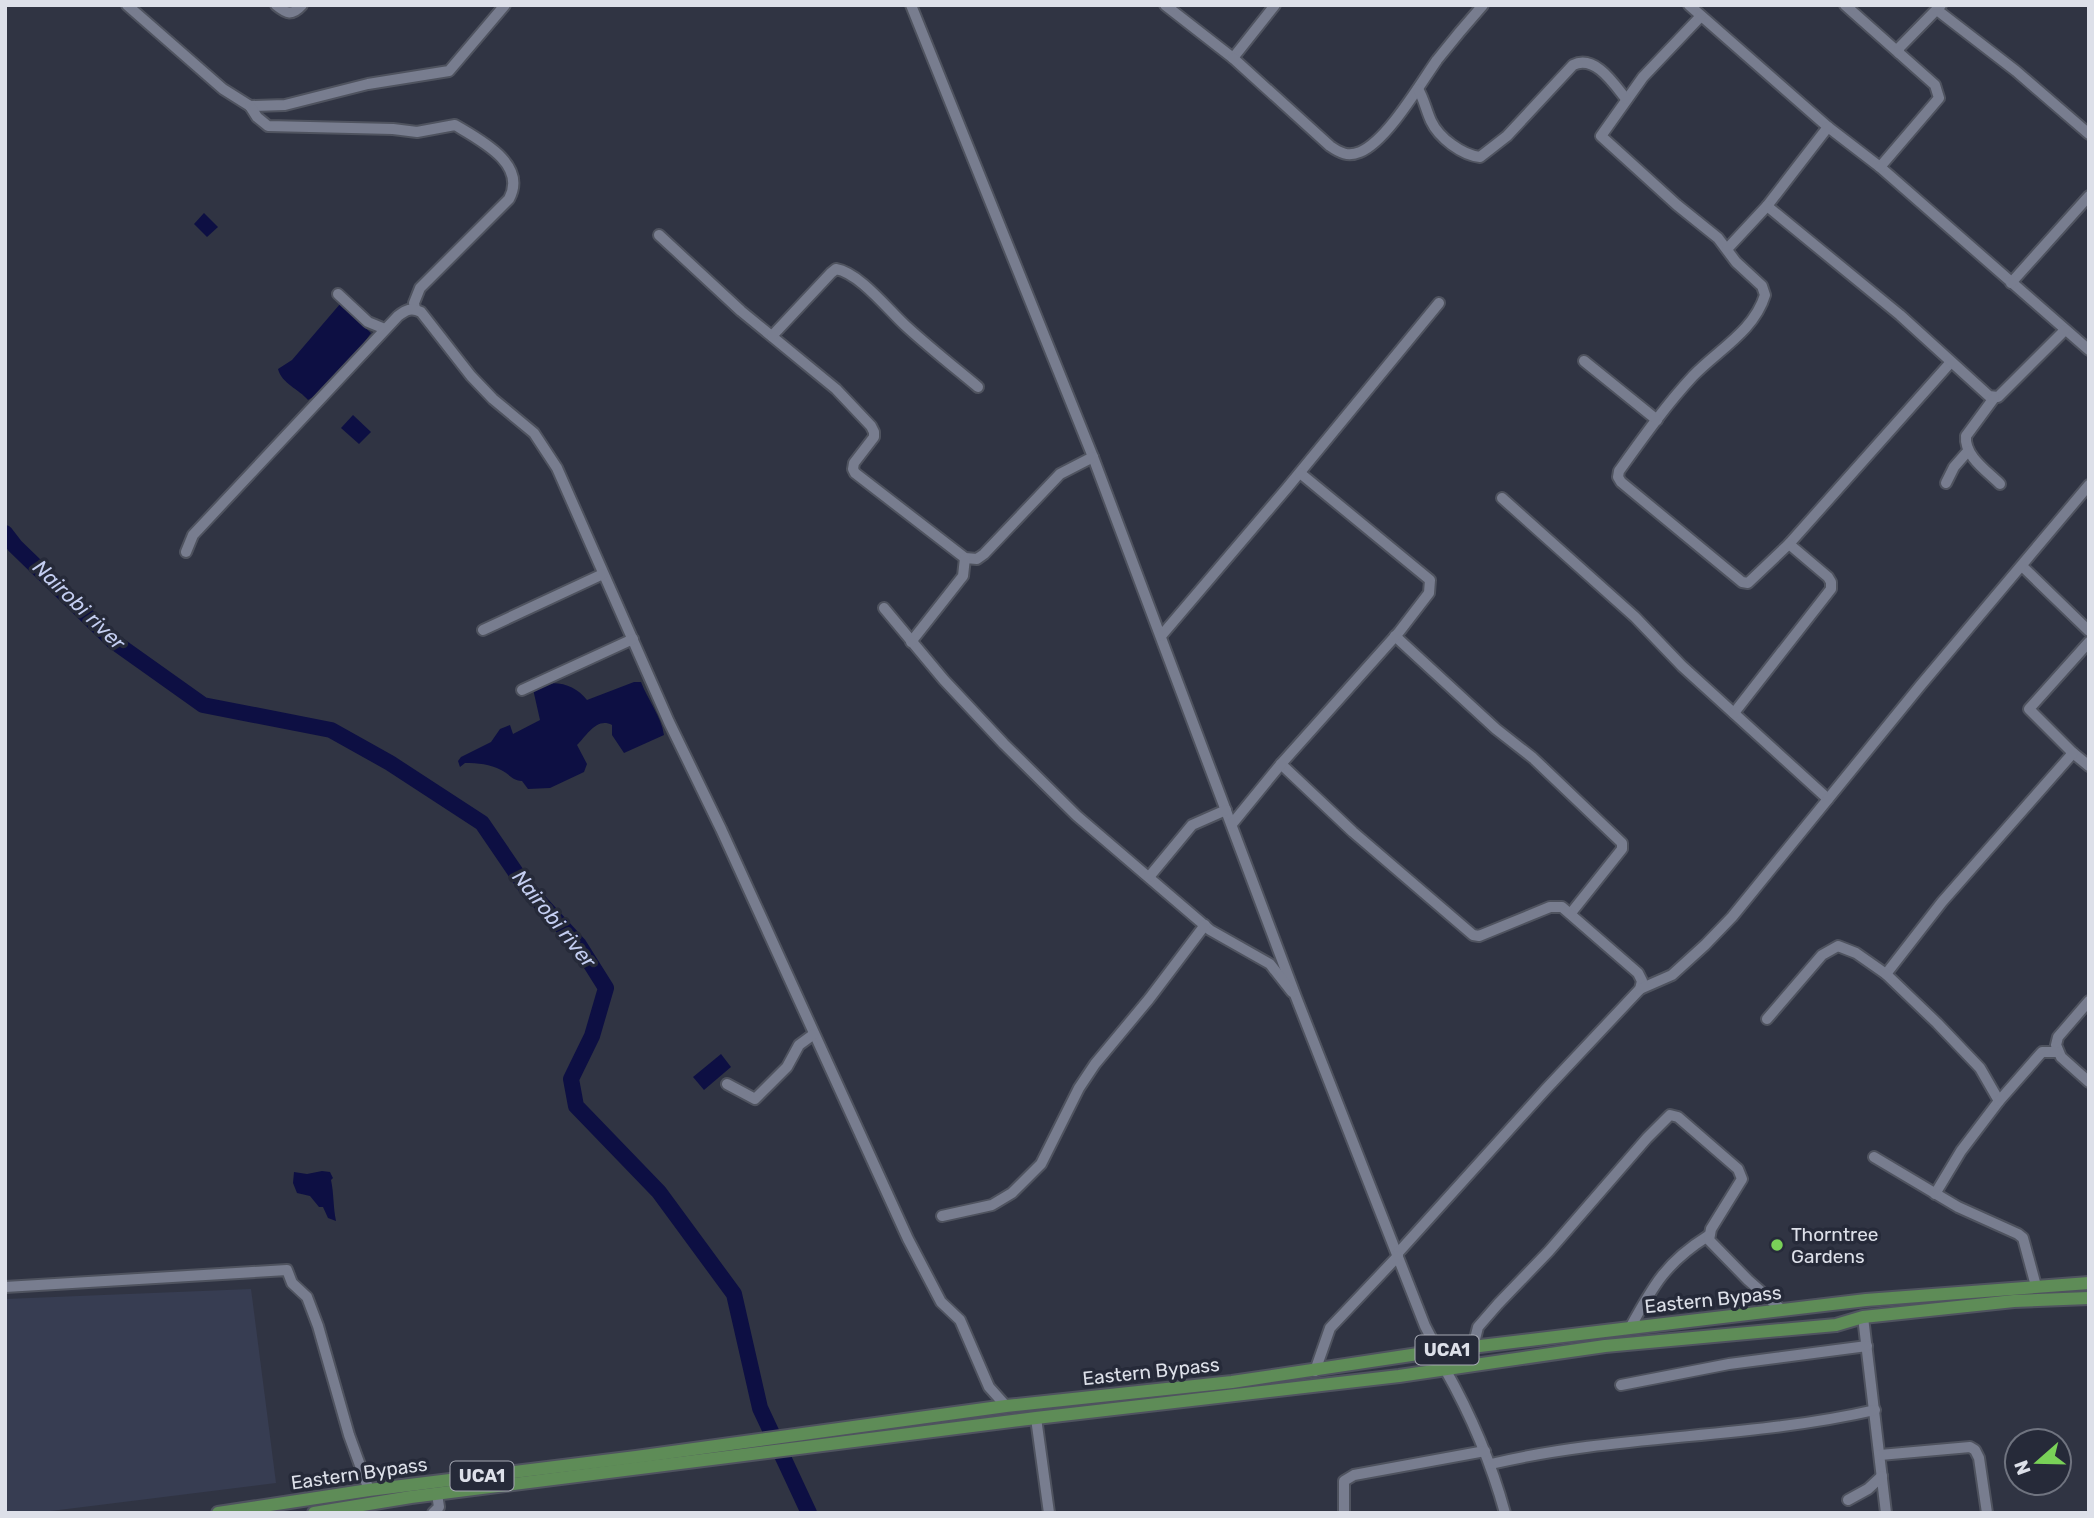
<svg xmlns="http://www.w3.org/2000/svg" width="2094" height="1518" viewBox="0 0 2094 1518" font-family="Rubik,sans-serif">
  <rect width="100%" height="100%" fill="#303443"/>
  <!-- built -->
  <path fill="#373d52" d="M251 1289 276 1483 35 1513H5V1299Z"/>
  <!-- water -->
  <g fill="#0d0f43">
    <path d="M204 213 218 227 207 237 194 224Z"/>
    <path d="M340 304 371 333C355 355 331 388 308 400 299 389 282 384 278 369L292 360Z"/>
    <path d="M353 415 371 432 359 444 341 428Z"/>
    <path d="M634 682H641C648 700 661 716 664 735L624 753 612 735V725C597 717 587 735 577 745L587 764 584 772 550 788 528 789 522 781C511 780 510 774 501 770 490 764 478 763 465 763L460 767 458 761 461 757 491 742 500 729 510 725 513 734 540 720 533 689C551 678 574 683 587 700Z"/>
    <path d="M721 1054 731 1067 704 1090 693 1077Z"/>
    <path d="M322 1171 330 1172 333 1178 331 1180C334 1194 333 1207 336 1221L328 1218 323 1207H319L310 1196 297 1193 293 1183 294 1172 307 1174Z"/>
  </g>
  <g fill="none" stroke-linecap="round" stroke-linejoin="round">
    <!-- river -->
    <path stroke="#0d0f43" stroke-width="16" d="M5 533 15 546 113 641 203 705 331 730 390 763 482 823 525 886 579 945 606 988 592 1036 571 1079 576 1106 659 1192 734 1294 760 1408 809 1513"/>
    <defs>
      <g id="minor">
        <path d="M127 5 223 89 250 106 285 105 368 84 449 71 505 5"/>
        <path d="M276 5C287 14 292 16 302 5"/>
        <path d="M911 5 1093 457 1296 997 1425 1326 1438 1351"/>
        <path d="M1165 5 1233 58 1275 5"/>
        <path d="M1689 5 1828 127 1880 167 2089 350"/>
        <path d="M1845 5 1899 53"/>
        <path d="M1937 10 2016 71 2089 134"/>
        <path d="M1701 16 1643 77 1601 136 1677 205 1718 238 1736 262 1762 286 1765 295C1754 331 1718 350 1693 376 1666 405 1642 439 1619 471L1618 477 1621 482 1742 582 1748 583 1789 544 1951 362"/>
        <path d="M1233 58 1330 146C1340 153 1348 157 1360 152 1387 141 1420 84 1437 60 1452 41 1467 23 1483 5"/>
        <path d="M1418 89C1424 99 1426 110 1431 121 1439 138 1462 155 1480 157L1507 136 1573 65C1595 54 1614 84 1626 99"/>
        <path d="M250 106 257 117 268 126 393 129 417 132 455 125C480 140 528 164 509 199L420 288 414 303 415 309"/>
        <path d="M1828 127 1767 206 1900 315 1989 396 1998 397 2065 330"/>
        <path d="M1880 167 1939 98 1935 85 1899 53V48L1941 5"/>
        <path d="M659 235 741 311 836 389 871 426 874 432V437L854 463 853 469 855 473 965 558 977 559 984 554 1060 474 1093 457"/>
        <path d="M1727 249 1767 206"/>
        <path d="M2011 283 2089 196"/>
        <path d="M338 294 368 322 385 329"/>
        <path d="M772 336 831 273 836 269C860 273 889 311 907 327 930 348 954 367 978 387"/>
        <path d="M1584 361 1657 420"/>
        <path d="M1994 398 1966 436C1964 456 1987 471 2000 484"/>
        <path d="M1946 483 1954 467 1968 451"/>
        <path d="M1502 498 1635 617 1682 666 1828 799"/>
        <path d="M186 552 193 535 398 316C406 310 411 307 421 312L471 376 493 399 534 433 557 468 669 722 721 829 908 1239 941 1302 960 1320 989 1387 1006 1406"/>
        <path d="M2022 566 2089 631"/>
        <path d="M884 608 944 680 1004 744 1077 816 1210 930 1270 964 1292 992"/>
        <path d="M483 630 603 574"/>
        <path d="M1161 636 1287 488 1439 303"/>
        <path d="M1395 636 1496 729 1533 758 1622 843V849L1571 913"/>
        <path d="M911 642 963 576 965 558"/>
        <path d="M522 690 633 639"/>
        <path d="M1734 713 1831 589V582L1828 577 1789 544"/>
        <path d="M2073 753 2089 766"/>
        <path d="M1281 764 1353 832 1473 935 1479 936 1550 907H1562L1638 973 1642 981 1640 989 1546 1089 1397 1254"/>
        <path d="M1232 824 1281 764 1399 632 1429 593 1430 580 1300 473"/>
        <path d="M1149 877 1192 825 1226 810"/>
        <path d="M1886 974 1942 902 2073 753 2029 709 2089 642"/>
        <path d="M1640 989 1672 975 1705 945 1732 917 1920 686 2089 485"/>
        <path d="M2089 1001 2058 1037 2056 1045 2061 1057 2089 1082"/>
        <path d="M1767 1019 1822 955 1838 946 1856 953 1886 974 1937 1023 1980 1068 1999 1101 1961 1151 1935 1194"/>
        <path d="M727 1084 755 1099 787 1067 799 1045 814 1034"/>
        <path d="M1999 1101 2042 1052H2057"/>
        <path d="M1874 1157 1958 1207 2018 1234 2023 1238 2036 1286"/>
        <path d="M942 1216 992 1205 1012 1193 1041 1164 1079 1088 1095 1064 1149 999 1205 925"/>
        <path d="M5 1287 287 1270 292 1283 307 1297 318 1326 349 1435 369 1490"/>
        <path d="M1863 1317 1886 1513"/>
        <path d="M1630 1328C1653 1286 1666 1262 1708 1236"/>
        <path d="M1473 1347 1478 1327 1498 1304 1549 1251 1647 1138 1670 1115 1678 1117 1738 1169 1742 1179 1711 1229 1709 1240 1748 1280 1782 1310"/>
        <path d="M1445 1369C1471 1415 1491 1462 1505 1513"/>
        <path d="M1315 1371 1330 1328 1398 1256"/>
        <path d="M1621 1385 1729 1364 1867 1346"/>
        <path d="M1036 1418 1049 1513"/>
        <path d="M1880 1455 1970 1447 1975 1450 1979 1458 1987 1513"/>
        <path d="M1491 1464C1617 1434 1749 1439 1875 1410"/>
        <path d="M1848 1500 1868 1489 1882 1476"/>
        <path d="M433 1513 439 1507 437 1494"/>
        <path d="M1344 1513V1481L1354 1475 1485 1451"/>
      </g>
      <g id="major">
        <path d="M218 1513 369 1490 636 1457 1006 1406 1232 1382 1438 1351 1630 1328 1866 1300 2089 1283"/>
        <path d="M314 1513 411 1497 1036 1418 1399 1376 1605 1346 1836 1325 1863 1317 2014 1301 2089 1298"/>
      </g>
    </defs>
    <!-- minor casing -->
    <use href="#minor" stroke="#4f535f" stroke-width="14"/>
    <!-- major casing -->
    <use href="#major" stroke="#4f535f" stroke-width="16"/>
    <!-- minor -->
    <use href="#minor" stroke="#787d8f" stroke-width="10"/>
    <!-- major -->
    <use href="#major" stroke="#5e8c57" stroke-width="12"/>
  </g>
  <!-- markers -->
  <circle fill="#79d158" stroke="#262a39" stroke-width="2.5" cx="1777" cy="1245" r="7"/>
  <g text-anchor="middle" stroke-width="7" stroke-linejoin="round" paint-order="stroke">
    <!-- shield labels -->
    <g fill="#262a39" stroke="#a6a9b4" stroke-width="2">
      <rect x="1415.5" y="1335.5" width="63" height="29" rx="5"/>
      <rect x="450.5" y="1461.5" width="63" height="29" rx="5"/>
    </g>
    <g font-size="18" font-weight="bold" fill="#dde0e9">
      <text x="1447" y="1356">UCA1</text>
      <text x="482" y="1482">UCA1</text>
    </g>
    <!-- poi labels -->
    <g font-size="19" fill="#dde0e9" stroke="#262a39" text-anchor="start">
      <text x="1791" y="1241">Thorntree<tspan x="1791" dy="22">Gardens</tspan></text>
    </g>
    <!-- street labels -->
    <g font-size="19" fill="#dde0e9" stroke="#262a39">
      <text transform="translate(1713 1299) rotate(-6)" y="7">Eastern Bypass</text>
      <text transform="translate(1151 1371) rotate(-6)" y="7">Eastern Bypass</text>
      <text transform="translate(359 1473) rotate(-8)" y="7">Eastern Bypass</text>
    </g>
    <!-- water labels -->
    <g font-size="21" font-style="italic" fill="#c4cef1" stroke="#262a39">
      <text transform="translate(79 605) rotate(44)" y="7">Nairobi river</text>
      <text transform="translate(554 919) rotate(51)" y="7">Nairobi river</text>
    </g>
  </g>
  <!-- border -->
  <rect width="2094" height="1518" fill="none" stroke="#dde0e9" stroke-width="14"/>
  <!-- north arrow -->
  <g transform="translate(2038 1462) rotate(250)"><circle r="33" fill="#262a39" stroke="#6f737f" stroke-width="2"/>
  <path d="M0-5L12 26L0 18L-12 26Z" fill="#79d158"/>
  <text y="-10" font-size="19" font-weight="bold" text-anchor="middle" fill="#dde0e9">N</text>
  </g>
</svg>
